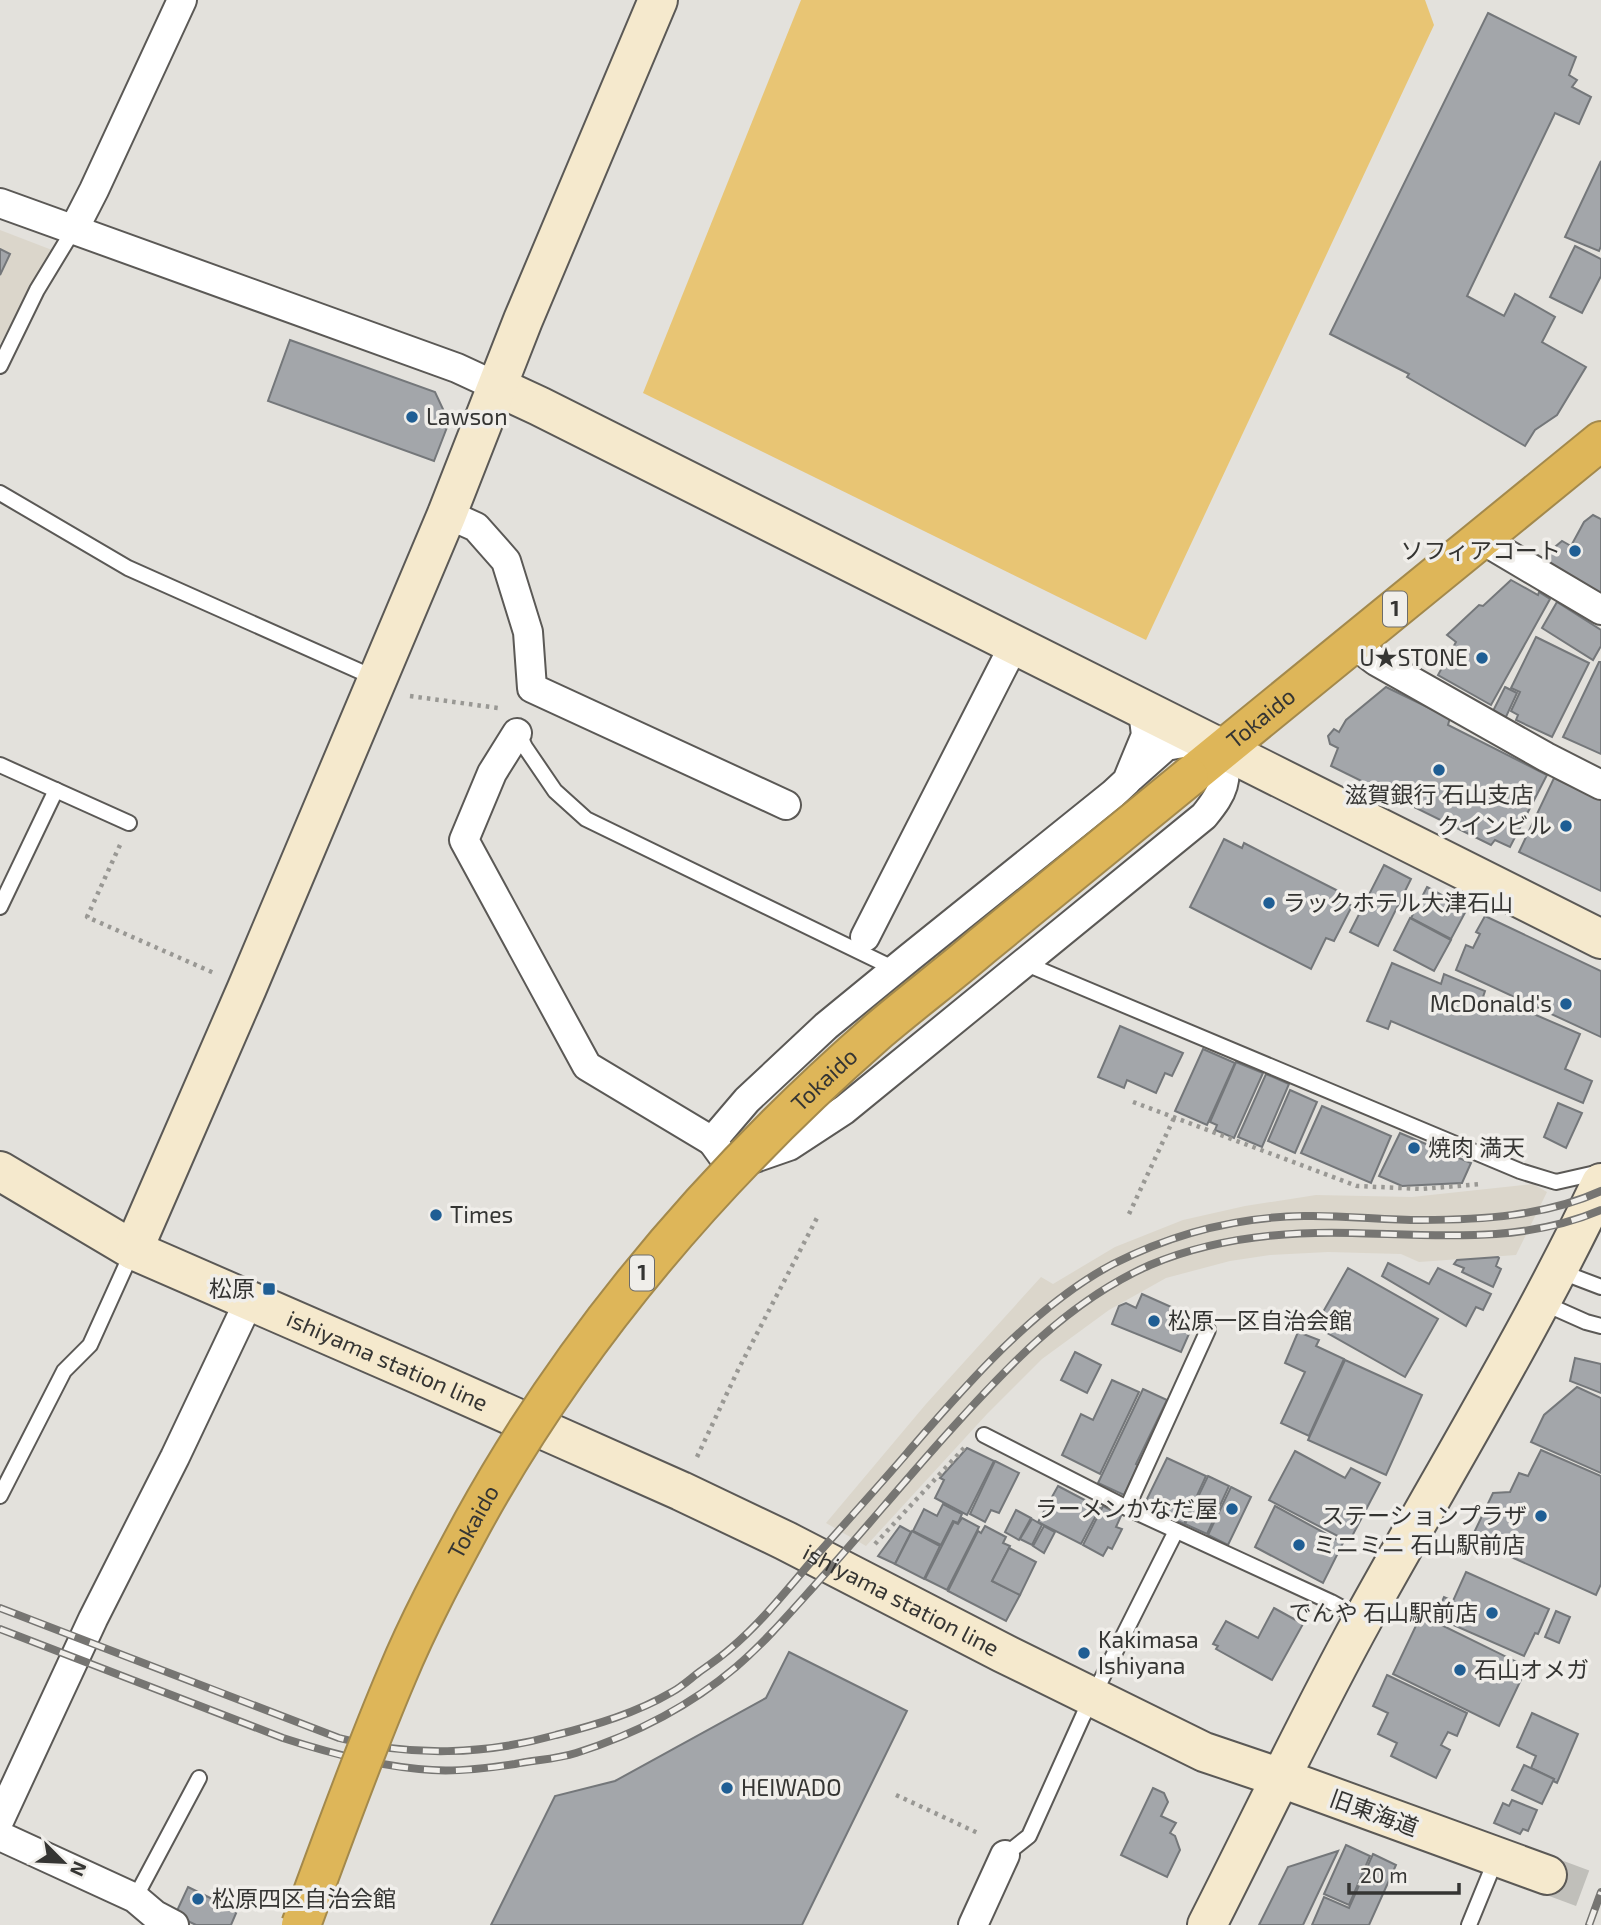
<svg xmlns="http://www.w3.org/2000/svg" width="1601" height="1925" viewBox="0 0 1601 1925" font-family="'Exo 2','Noto Sans JP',sans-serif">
  <rect width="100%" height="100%" fill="#e3e1dc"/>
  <!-- built -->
  <g fill="#dbd6cb">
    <path d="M0 230 52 250 0 344Z"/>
    <path d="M1533 1184 1547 1192 1516 1255 1419 1262 1401 1254 1328 1252 1270 1255 1230 1261 1166 1278 1109 1310 1042 1359 987 1414 866 1546 826 1523 926 1404 1041 1277 1053 1284 1115 1247 1183 1220 1245 1206 1316 1195 1412 1197Z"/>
  </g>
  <!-- green -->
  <path fill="#e8c574" d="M801 0H1425L1434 25 1146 640 643 393Z"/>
  <!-- building -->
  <g fill="#a3a6aa" stroke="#74777a" stroke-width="2">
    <path d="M1488 13 1576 57 1569 75 1577 80 1572 87 1591 97 1579 124 1555 113 1467 296 1504 316 1515 294 1555 317 1542 342 1586 367 1557 415 1535 430 1525 446 1407 377 1409 374 1330 334Z"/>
    <path d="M1601 161V246L1599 251 1565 237Z"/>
    <path d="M1575 246 1601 259V276L1582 313 1550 297Z"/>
    <path d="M0 249 10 254 0 275Z"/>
    <path d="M290 340 435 392 449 422 434 461 268 401Z"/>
    <path d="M1593 515 1601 519V597L1543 563 1546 558 1544 556 1562 541 1571 546 1584 522Z"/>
    <path d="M1511 580 1538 595 1539 592 1550 599 1491 705 1438 675 1456 642 1447 635 1479 605 1483 606Z"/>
    <path d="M1557 602 1601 630V646L1593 660 1542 628Z"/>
    <path d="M1536 637 1589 663 1552 737 1516 720 1518 715 1511 711 1520 692 1511 688Z"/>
    <path d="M1599 662H1601V754L1563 737Z"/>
    <path d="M1386 687 1450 718 1448 725 1547 775 1510 847 1495 840 1491 845 1331 766 1338 748 1330 744 1328 736 1334 729 1339 732 1346 720Z"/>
    <path d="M1505 687 1517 693 1505 719 1492 713Z"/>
    <path d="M1554 778 1601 800V891L1519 852Z"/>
    <path d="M1224 839 1242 848 1244 843 1346 895 1342 901 1352 906 1334 941 1326 938 1311 969 1190 907Z"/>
    <path d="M1384 865 1411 879 1378 946 1350 932Z"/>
    <path d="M1427 887 1467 909 1451 939 1411 918Z"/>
    <path d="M1485 916 1601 971V1037L1456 970 1466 945 1473 948 1480 934 1476 932Z"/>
    <path d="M1410 918 1451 940 1434 971 1394 950Z"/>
    <path d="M1392 963 1441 984 1444 974 1485 991 1483 997 1506 1008 1508 1003 1580 1034 1565 1069 1592 1081 1583 1103 1391 1021 1388 1029 1367 1021Z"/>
    <path d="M1120 1026 1183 1053 1172 1076 1165 1073 1156 1093 1127 1080 1124 1088 1098 1077Z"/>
    <path d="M1203 1049 1235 1063 1207 1125 1175 1111Z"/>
    <path d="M1236 1062 1263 1073 1234 1138 1215 1130 1217 1125 1210 1122Z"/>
    <path d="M1266 1074 1289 1084 1262 1147 1238 1137Z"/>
    <path d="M1290 1090 1317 1102 1295 1153 1268 1141Z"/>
    <path d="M1558 1103 1582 1113 1566 1148 1544 1137Z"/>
    <path d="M1322 1106 1391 1136 1371 1183 1301 1153Z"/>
    <path d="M1400 1133 1471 1163 1462 1183 1402 1186 1379 1176Z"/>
    <path d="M1498 1257 1499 1258 1496 1266 1501 1269 1493 1287 1462 1272 1464 1268 1454 1264 1457 1260Z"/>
    <path d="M1388 1263 1429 1284 1438 1268 1491 1294 1483 1310 1476 1307 1466 1326 1382 1276Z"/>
    <path d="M1348 1268 1438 1319 1405 1377 1315 1326Z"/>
    <path d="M1142 1294 1196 1318 1181 1352 1112 1324 1119 1306 1126 1303 1136 1308Z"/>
    <path d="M1298 1332 1319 1340 1316 1346 1344 1359 1309 1436 1281 1423 1305 1372 1285 1363Z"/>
    <path d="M1075 1352 1101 1365 1087 1393 1061 1380Z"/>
    <path d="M1575 1358 1601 1364V1393L1570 1381Z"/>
    <path d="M1345 1360 1422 1395 1386 1475 1308 1440Z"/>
    <path d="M1112 1380 1139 1392 1100 1474 1062 1455 1081 1414 1093 1420Z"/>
    <path d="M1577 1387 1601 1398V1473L1531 1442 1544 1415Z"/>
    <path d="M1143 1389 1167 1400 1136 1464 1138 1465 1124 1495 1098 1483Z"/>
    <path d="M967 1448 994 1461 967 1515 935 1498 944 1480 940 1478Z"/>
    <path d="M1541 1450 1601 1476V1584L1596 1595 1471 1539 1493 1493 1510 1492 1519 1473 1528 1476Z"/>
    <path d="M1295 1451 1345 1478 1351 1468 1380 1483 1349 1542 1269 1500Z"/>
    <path d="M1167 1458 1206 1476 1184 1524 1144 1505Z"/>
    <path d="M995 1461 1019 1473 999 1513 991 1510 985 1522 970 1514Z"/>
    <path d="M1208 1476 1229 1486 1207 1534 1185 1524Z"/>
    <path d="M1058 1486 1100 1508 1081 1544 1038 1522Z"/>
    <path d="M1231 1487 1251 1497 1228 1545 1208 1535Z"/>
    <path d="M943 1504 962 1514 958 1523 953 1521 941 1545 913 1531 924 1509 937 1516Z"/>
    <path d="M1103 1506 1121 1516 1116 1527 1122 1529 1112 1549 1108 1547 1103 1556 1083 1545Z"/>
    <path d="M1275 1506 1343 1543 1323 1583 1255 1547Z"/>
    <path d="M1016 1510 1031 1518 1019 1540 1005 1532Z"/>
    <path d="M962 1518 979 1527 947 1590 925 1579 954 1522 958 1524Z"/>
    <path d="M1032 1519 1042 1525 1032 1545 1020 1539Z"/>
    <path d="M900 1526 911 1532 895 1564 878 1556Z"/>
    <path d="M985 1526 1006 1537 1003 1543 1010 1546 992 1581 1020 1595 1006 1621 948 1591 978 1531 981 1533Z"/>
    <path d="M1044 1526 1055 1532 1044 1553 1033 1546Z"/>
    <path d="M912 1531 940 1546 924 1579 895 1564Z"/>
    <path d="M1009 1548 1036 1562 1020 1595 992 1581Z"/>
    <path d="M1466 1572 1549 1609 1538 1634 1535 1633 1524 1656 1435 1617 1444 1597 1453 1601Z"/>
    <path d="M1274 1608 1303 1624 1272 1680 1216 1649 1218 1646 1213 1644 1226 1621 1258 1638Z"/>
    <path d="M1556 1611 1570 1617 1559 1643 1545 1637Z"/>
    <path d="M1421 1615 1527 1667 1499 1726 1393 1674Z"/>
    <path d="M789 1652 907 1711 802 1925H491L555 1796 615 1781 766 1698Z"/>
    <path d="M1387 1675 1467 1713 1457 1736 1448 1732 1441 1745 1450 1750 1436 1778 1391 1756 1397 1743 1378 1734 1388 1713 1373 1706Z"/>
    <path d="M1532 1713 1578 1734 1557 1783 1553 1781 1554 1779 1531 1768 1536 1756 1517 1747Z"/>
    <path d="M1524 1765 1554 1779 1542 1804 1512 1790Z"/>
    <path d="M1153 1788 1164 1793 1168 1802 1161 1816 1176 1823 1170 1833 1175 1836 1180 1850 1167 1877 1121 1855Z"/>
    <path d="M1512 1800 1537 1810 1528 1831 1523 1829 1520 1834 1494 1823 1503 1803 1509 1806Z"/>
    <path d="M1346 1845 1370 1856 1349 1905 1324 1894Z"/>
    <path d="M1338 1851 1303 1925H1259L1288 1867Z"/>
    <path d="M1373 1854 1396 1865 1369 1925H1312L1324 1897 1349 1908Z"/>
    <path d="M188 1887 237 1911 231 1925H196L175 1915Z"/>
  </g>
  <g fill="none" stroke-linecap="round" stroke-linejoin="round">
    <!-- secondary-tunnel -->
    <path stroke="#c0bfba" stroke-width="38" stroke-dasharray="38 19" stroke-linecap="butt" d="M1547 1875 1601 1895"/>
    <defs>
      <g id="lane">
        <path d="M0 366 37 290 74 229"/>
        <path d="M0 493 128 568 375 678"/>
        <path d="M517 730 525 747 555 791 586 819 895 969"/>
        <path d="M0 765 129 823"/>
        <path d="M0 907 56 790"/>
        <path d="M1024 963 1520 1171 1556 1182 1600 1172"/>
        <path d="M1559 1271 1601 1287"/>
        <path d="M1541 1302 1586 1322 1601 1326"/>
        <path d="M984 1435 1127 1508 1331 1602 1362 1619"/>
        <path d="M0 1496 64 1371 90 1345 133 1250"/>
        <path d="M1127 1508 1208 1330"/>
        <path d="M1005 1855 1029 1836 1083 1716 1176 1531"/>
        <path d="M135 1898 199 1778"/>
        <path d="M1469 1925 1496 1859"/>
      </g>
      <g id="street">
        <path d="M0 203 457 368 498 387"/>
        <path d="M74 229 94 190 182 0"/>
        <path d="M447 514 476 527 506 561 528 632 532 688 786 805"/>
        <path d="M1481 539 1601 610"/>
        <path d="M1352 643 1376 661 1546 757 1601 785"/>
        <path d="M517 733 492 773 464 840 587 1066 712 1141"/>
        <path d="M865 937 1014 645"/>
        <path d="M746 1161 789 1146 844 1110 1204 816C1225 790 1227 783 1223 749L1188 742 1166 746 1131 777"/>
        <path d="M715 1183 730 1166 712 1141 747 1100 826 1026 909 958 1113 794 1127 781 1146 735 1144 719 1135 703"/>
        <path d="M0 1819 93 1619 175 1457 249 1301"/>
        <path d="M0 1836 135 1898 155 1915 174 1925"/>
        <path d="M973 1925 1005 1855"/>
      </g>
      <g id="secondary">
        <path d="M498 387 539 406 1601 939"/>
        <path id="s1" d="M0 1171 133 1250 420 1375 681 1491 786 1541 1003 1653 1204 1752 1281 1778 1547 1875"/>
        <path d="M133 1250 247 988 447 514 523 320 658 0"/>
        <path d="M1207 1925C1259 1823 1308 1719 1363 1619 1443 1474 1530 1333 1601 1183"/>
      </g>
      <g id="highway">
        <path id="s2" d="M1189 777 1601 441"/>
      </g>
    </defs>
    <!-- lane casing -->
    <use href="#lane" stroke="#5b5956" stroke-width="18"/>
    <!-- street casing -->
    <use href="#street" stroke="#5b5956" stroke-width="32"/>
    <!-- secondary casing -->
    <use href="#secondary" stroke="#5b5956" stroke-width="42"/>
    <!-- highway casing -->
    <use href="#highway" stroke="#a3894c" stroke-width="42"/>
    <!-- path -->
    <g stroke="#999894" stroke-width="4.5" stroke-dasharray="3.5 5" stroke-linecap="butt">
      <path d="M410 696 498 708"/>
      <path d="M120 845 87 917 214 973"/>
      <path d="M1133 1102 1357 1186 1422 1189 1480 1184"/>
      <path d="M1129 1214 1174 1118"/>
      <path d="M697 1457 738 1370 819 1214"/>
      <path d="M875 1544 964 1448"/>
      <path d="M896 1795 980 1834"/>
    </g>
    <!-- lane -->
    <use href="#lane" stroke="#fff" stroke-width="14"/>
    <!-- street -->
    <use href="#street" stroke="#fff" stroke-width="28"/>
    <!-- secondary -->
    <use href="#secondary" stroke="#f5e9cd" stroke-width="38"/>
    <!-- highway -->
    <use href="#highway" stroke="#deb659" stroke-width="38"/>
    <defs>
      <g id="rail">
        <path d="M0 1608 339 1738C410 1757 485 1755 556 1735 596 1725 636 1713 672 1692 683 1686 692 1677 702 1670 712 1663 722 1656 731 1648 763 1621 789 1587 816 1556 847 1521 878 1487 908 1452 966 1385 1034 1306 1113 1264 1172 1234 1237 1217 1304 1216 1343 1215 1382 1220 1421 1220 1481 1220 1546 1216 1601 1191"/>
        <path d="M0 1629 283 1738C332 1754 381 1767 432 1770 459 1772 489 1768 515 1764 535 1760 557 1759 576 1753 633 1735 690 1706 736 1667 765 1642 790 1613 816 1584 860 1535 902 1484 946 1435 1005 1369 1068 1301 1150 1265 1214 1238 1284 1231 1352 1233 1436 1235 1522 1244 1601 1210"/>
        <path d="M1589 1925 1601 1892"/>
      </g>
    </defs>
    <!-- rail casing -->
    <use href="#rail" stroke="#767572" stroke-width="8"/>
    <!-- rail -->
    <use href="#rail" stroke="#f0eeea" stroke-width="5" stroke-dasharray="16" stroke-linecap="butt"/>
    <defs>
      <g id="highway-bridge">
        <path id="s3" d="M301 1925C332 1841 362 1757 397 1675 419 1622 446 1572 473 1522 576 1335 718 1171 878 1031 912 1002 948 975 982 946 1051 890 1120 833 1189 777"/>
      </g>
    </defs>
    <!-- highway-bridge casing -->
    <use href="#highway-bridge" stroke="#a3894c" stroke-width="42" stroke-linecap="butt"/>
    <!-- highway-bridge -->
    <use href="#highway-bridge" stroke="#deb659" stroke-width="38"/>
  </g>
  <!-- markers -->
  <g fill="#1f5e94" stroke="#f0eeea" stroke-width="2.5">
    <circle cx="412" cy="417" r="7"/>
    <circle cx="1575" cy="551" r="7"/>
    <circle cx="1482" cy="658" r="7"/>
    <circle cx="1439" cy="770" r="7"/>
    <circle cx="1566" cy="826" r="7"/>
    <circle cx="1269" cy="903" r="7"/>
    <circle cx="1566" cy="1004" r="7"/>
    <circle cx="1414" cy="1148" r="7"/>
    <circle cx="436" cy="1215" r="7"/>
    <rect x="262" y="1282" width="14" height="14" rx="3.5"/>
    <circle cx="1154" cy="1321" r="7"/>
    <circle cx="1232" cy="1509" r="7"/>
    <circle cx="1541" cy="1516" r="7"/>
    <circle cx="1299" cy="1545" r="7"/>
    <circle cx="1492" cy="1613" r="7"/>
    <circle cx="1084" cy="1653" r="7"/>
    <circle cx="1460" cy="1670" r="7"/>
    <circle cx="727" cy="1788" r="7"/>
    <circle cx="198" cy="1899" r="7"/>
  </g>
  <g text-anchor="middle" stroke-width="7" stroke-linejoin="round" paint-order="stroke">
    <!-- shield labels -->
    <g fill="#f0eeea" stroke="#6d6c6a" stroke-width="2">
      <rect x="1383" y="591.5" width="24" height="35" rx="5"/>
      <rect x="630" y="1255.5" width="24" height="35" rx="5"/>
    </g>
    <g font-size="21" font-weight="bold" fill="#353533">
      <text x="1395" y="616">1</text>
      <text x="642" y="1280">1</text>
    </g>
    <!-- poi labels -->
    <g font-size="23" fill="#353533" stroke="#f0eeea" text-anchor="start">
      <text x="426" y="425">Lawson</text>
      <text x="1561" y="559" text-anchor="end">ソフィアコート</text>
      <text x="1468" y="666" text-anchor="end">U★STONE</text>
      <text x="1439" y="803" text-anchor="middle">滋賀銀行 石山支店</text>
      <text x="1552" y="834" text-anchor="end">クインビル</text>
      <text x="1283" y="911">ラックホテル大津石山</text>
      <text x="1552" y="1012" text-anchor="end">McDonald's</text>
      <text x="1428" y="1156">焼肉 満天</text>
      <text x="450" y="1223">Times</text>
      <text x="255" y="1297" text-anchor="end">松原</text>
      <text x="1168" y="1329">松原一区自治会館</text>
      <text x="1218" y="1517" text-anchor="end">ラーメンかなだ屋</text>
      <text x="1527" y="1524" text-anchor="end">ステーションプラザ</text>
      <text x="1313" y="1553">ミニミニ 石山駅前店</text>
      <text x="1478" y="1621" text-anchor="end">でんや 石山駅前店</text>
      <text x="1098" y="1648">Kakimasa<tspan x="1098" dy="26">Ishiyana</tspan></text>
      <text x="1474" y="1678">石山オメガ</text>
      <text x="741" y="1796">HEIWADO</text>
      <text x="212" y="1907">松原四区自治会館</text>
    </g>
    <!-- street labels -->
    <g font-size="23" fill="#353533" stroke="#f0eeea">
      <text dy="8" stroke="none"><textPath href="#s2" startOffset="93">Tokaido</textPath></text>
      <text dy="8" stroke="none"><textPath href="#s3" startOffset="1006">Tokaido</textPath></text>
      <text dy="8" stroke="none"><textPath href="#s1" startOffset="432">ishiyama station line</textPath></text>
      <text dy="8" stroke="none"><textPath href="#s3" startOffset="439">Tokaido</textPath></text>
      <text dy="8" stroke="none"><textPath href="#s1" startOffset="999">ishiyama station line</textPath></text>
      <text transform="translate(1374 1813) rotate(20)" y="8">旧東海道</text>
    </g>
  </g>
  <!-- north arrow -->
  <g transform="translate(63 1862) rotate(114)" stroke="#f0eeea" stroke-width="5" paint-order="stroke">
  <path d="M0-5L12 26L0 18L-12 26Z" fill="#353533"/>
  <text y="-10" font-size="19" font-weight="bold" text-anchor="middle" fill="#353533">N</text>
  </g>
  <!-- scale -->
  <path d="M1349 1883v10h110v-10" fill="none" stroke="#353533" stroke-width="3.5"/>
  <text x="1360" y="1883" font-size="21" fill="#353533" stroke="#f0eeea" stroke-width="5" paint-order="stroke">20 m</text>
</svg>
